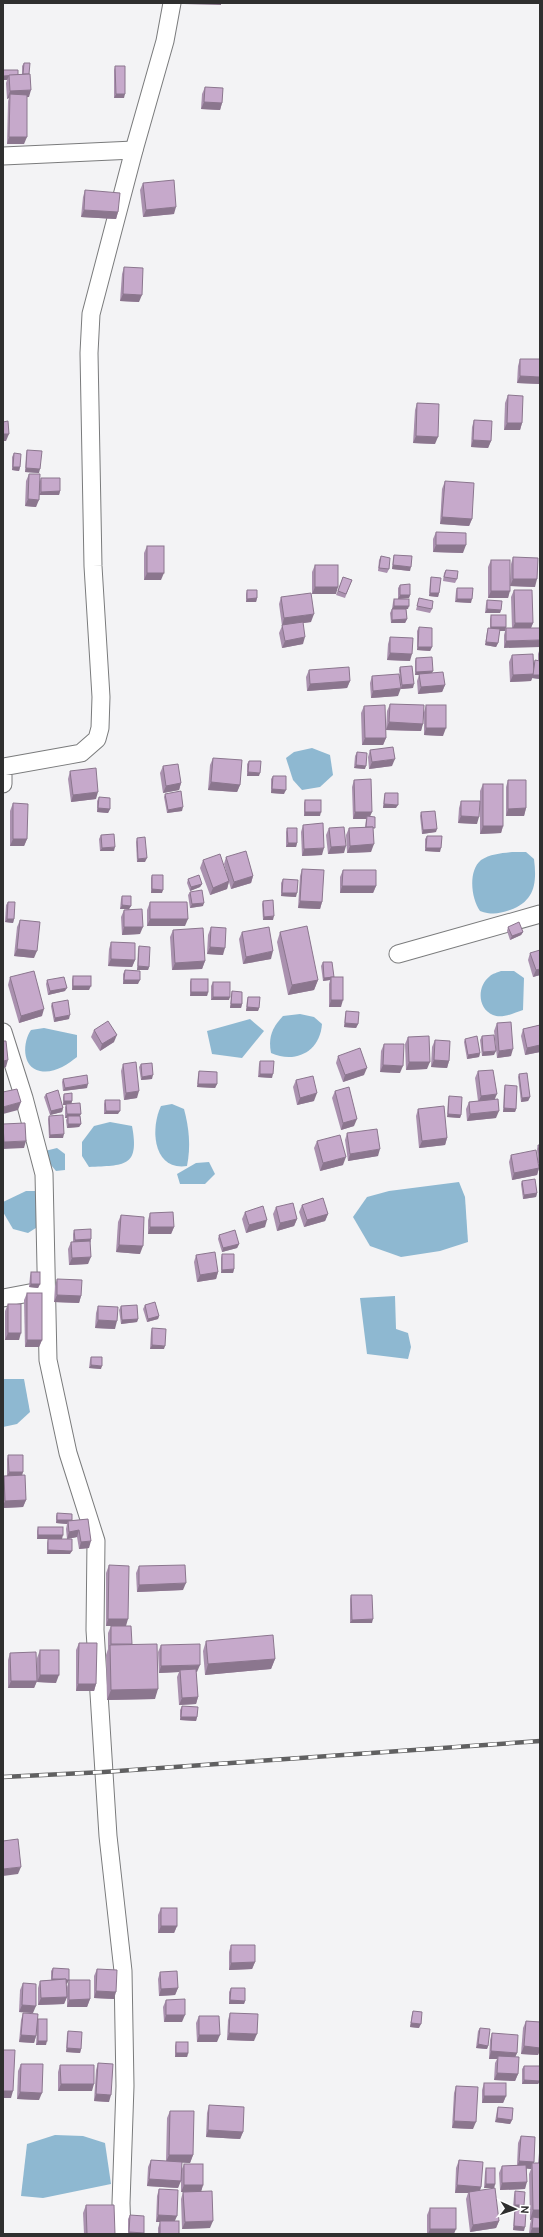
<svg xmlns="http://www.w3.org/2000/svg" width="543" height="2237" viewBox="0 0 543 2237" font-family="Ubuntu,sans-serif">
  <rect width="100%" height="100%" fill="#f3f3f5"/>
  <!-- water -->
  <g fill="#8eb8d1">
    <path d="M312 748 330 755 333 775 320 787 302 790 293 780 286 758 294 752Z"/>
    <path d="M512 852H526L534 859C537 883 535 901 510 910 498 914 492 915 480 911 471 898 468 871 481 860 490 854 502 853 512 852Z"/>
    <path d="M501 971H514L524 978 523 1010C514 1013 502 1019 493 1015 477 1008 477 986 490 976 492 974 498 972 501 971Z"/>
    <path d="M300 1014 314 1017 322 1024C320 1052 295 1064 271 1053 268 1037 272 1028 283 1016Z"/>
    <path d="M250 1019 264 1031 242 1058 212 1054 207 1031Z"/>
    <path d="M44 1028 77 1035V1057C67 1065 53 1074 40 1071 21 1067 23 1041 31 1030Z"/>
    <path d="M172 1104 184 1109C189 1128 191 1146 187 1166 153 1171 150 1129 161 1106Z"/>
    <path d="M110 1122 132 1126C140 1168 124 1165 89 1167L82 1156V1142L94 1126Z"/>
    <path d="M57 1148 65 1154V1170L56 1171 45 1158V1151Z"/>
    <path d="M209 1162 215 1174 205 1184H180L177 1174 196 1163Z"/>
    <path d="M459 1182 465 1197 468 1242 440 1251 401 1257 370 1246 353 1217 367 1197 389 1191Z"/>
    <path d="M26 1191H36L39 1226 28 1233 13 1229 3 1212V1202Z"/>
    <path d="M395 1296 396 1329 408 1333 411 1347 408 1359 367 1354 360 1298Z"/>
    <path d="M3 1379H24L30 1412 17 1424 3 1427Z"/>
    <path d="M55 2135 83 2136 105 2143 111 2184 43 2198 21 2196 27 2144Z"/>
  </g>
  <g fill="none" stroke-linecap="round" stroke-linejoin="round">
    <defs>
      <g id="minor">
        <path d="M3 156 134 150"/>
        <path d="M3 784V767L81 753 97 739 100 728 101 697 93 566 89 353 91 314 134 150 165 41 172 3"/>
        <path d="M398 954 540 914"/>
        <path d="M3 1032 24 1098 44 1174 48 1360 68 1453 96 1541 95 1630 108 1836 123 1971 125 2086 121 2203 122 2234"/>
        <path d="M3 1298 45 1290"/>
      </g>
    </defs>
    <!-- minor casing -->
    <use href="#minor" stroke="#7a7b7c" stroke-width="19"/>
    <!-- minor -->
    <use href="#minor" stroke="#fff" stroke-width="17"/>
    <defs>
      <path id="rail" d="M3 1777 104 1772 540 1741"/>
    </defs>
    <!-- rail casing -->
    <use href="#rail" stroke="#606061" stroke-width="4.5"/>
    <!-- rail -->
    <use href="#rail" stroke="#fff" stroke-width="3" stroke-dasharray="9" stroke-linecap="butt"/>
  </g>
  <!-- wall -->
  <g fill="#aa91af">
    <path d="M24 63 29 97H27L24 144H7L8 101 9 98 7 99 6 83 7 80 3 70 18 75 22 74V66Z"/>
    <path d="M115 66 124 98H114V70Z"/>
    <path d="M205 87 222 103 220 110 201 109 202 94Z"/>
    <path d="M143 183 174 214 143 217 140 190Z"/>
    <path d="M85 190 118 212 116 219 81 217 83 197Z"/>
    <path d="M124 267 139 302 120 301 122 274Z"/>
    <path d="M520 359 540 384 517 383 518 366Z"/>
    <path d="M508 395 522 423 520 430H504L505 403Z"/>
    <path d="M417 403 435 444 413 443 415 410Z"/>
    <path d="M474 420 491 441 488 448 471 447 472 427Z"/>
    <path d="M27 450 39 473 25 472 26 454Z"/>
    <path d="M14 453 20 467 19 471 12 470V457Z"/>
    <path d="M29 474 40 481 41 478 60 491 59 495H39V484L36 507 25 506 26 481Z"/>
    <path d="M445 481 472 519 469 526 440 524 442 489Z"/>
    <path d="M436 532 463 553 433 552V539Z"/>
    <path d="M147 546 161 580H144V553Z"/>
    <path d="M394 555 410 571 392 569 393 558Z"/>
    <path d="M381 556 389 569 387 573 378 571 379 560Z"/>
    <path d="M513 557 535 587 510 586 508 598H488V567L491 560 510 581 511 564Z"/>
    <path d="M315 565 336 594H312V572Z"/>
    <path d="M446 570 457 579 455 583 443 581 444 573Z"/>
    <path d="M343 577 352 580 345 598 336 595Z"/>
    <path d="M431 577 439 593 438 597 429 596 430 581Z"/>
    <path d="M400 585 410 595 409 598 398 599V588Z"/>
    <path d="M457 588 471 603 455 602 456 591Z"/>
    <path d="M247 590 257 598 256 602H246V594Z"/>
    <path d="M514 590 533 623 531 628 504 648V635L506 628H512L511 597Z"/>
    <path d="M281 597 311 622 303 623V644L282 648 279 633 282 626 279 604Z"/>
    <path d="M419 598 432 609 430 613 416 610Z"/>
    <path d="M394 599 408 609H406L407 619 405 623H391L390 613 392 609 393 602Z"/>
    <path d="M487 600 501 610 500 613H485L486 604Z"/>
    <path d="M491 615 506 627 505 631H499L498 643 496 647 485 645 487 632 488 628H490V619Z"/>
    <path d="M419 627 432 647 430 651 417 650V631Z"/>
    <path d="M390 637 410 661 387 660 388 644Z"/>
    <path d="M539 651 540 660H538V654Z"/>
    <path d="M512 655 533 667 535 660 540 661V679L532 678V677L531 681 510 682 509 662Z"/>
    <path d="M416 658 445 685 442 692 418 694 417 681 419 675H415V661Z"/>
    <path d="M400 667 413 688 401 689 399 670Z"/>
    <path d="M309 670 350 681 347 688 307 691 306 677Z"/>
    <path d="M372 676 398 696 371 698 370 683Z"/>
    <path d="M390 704 424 712 426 705 443 736 424 735V715L421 731 386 730 387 711Z"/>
    <path d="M364 706 386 738 383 745H362L361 713Z"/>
    <path d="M370 750 392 766 369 769 368 757Z"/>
    <path d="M357 752 365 769 354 768 355 756Z"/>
    <path d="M213 758 240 785 237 792 208 790 210 765Z"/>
    <path d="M249 761 259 776H247V764Z"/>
    <path d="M163 766 181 783 179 790 163 793 160 773Z"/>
    <path d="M70 771 96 799 71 802 68 779Z"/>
    <path d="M273 776 284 794 271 793V779Z"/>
    <path d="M354 780 370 817 373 832 371 852 347 853 346 835 349 828 365 827 366 819H353L352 787Z"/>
    <path d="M508 780 526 808 524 816H506V787Z"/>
    <path d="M483 784 503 826 501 833 480 834V791Z"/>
    <path d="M385 793 396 808H383L384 796Z"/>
    <path d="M165 794 182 811 167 813 164 797Z"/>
    <path d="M99 797 110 809 108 813 97 812V801Z"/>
    <path d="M305 800 320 816H304V803Z"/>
    <path d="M461 801 477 824 458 823 459 808Z"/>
    <path d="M13 803 27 839 24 846H10V811Z"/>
    <path d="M421 812 436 832 422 834 420 816Z"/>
    <path d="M303 825 322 855 302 856 301 832Z"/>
    <path d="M287 828 297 843 296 847H286V832Z"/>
    <path d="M329 828 344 853 328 854 326 835Z"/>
    <path d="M101 835 114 851H100L99 839Z"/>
    <path d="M427 836 440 852 425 851V839Z"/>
    <path d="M137 838 145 862H137L136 842Z"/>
    <path d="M226 857 253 876 251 883 231 889 229 882 227 889 210 895 200 868 203 860 227 874 224 864Z"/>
    <path d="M302 869 322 902 320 909 298 908 300 876Z"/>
    <path d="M343 870 376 886 373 893H340V877Z"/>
    <path d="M152 875 162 893H151V878Z"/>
    <path d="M188 879 202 884 200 887 190 891 187 883Z"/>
    <path d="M283 879 296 897 281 896V883Z"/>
    <path d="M190 892 203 906 190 908 188 895Z"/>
    <path d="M122 896 131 906 129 909 140 934 122 935 121 917 124 910 129 909H120L121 899Z"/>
    <path d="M263 901 273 920H263L262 904Z"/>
    <path d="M8 902 14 919 13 923 5 922 6 905Z"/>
    <path d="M150 902 185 926H147V910Z"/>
    <path d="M20 920 34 958 14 956 17 927Z"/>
    <path d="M211 927 223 955 207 954 208 935Z"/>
    <path d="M508 927 523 932 521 935 510 940 507 931Z"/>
    <path d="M173 930 205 961 202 969 172 970 170 937Z"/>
    <path d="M242 932 271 959 243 964 239 939Z"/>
    <path d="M280 932 318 980 314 990 288 995 277 942Z"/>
    <path d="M111 942 135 960 132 967 108 966 109 949Z"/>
    <path d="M139 946 149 967 148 970H137L138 949Z"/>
    <path d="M530 953 540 975 533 977 528 960Z"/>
    <path d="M323 962 334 977 341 1007H329V984L330 980 323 981 321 966Z"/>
    <path d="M125 970 138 984H123V974Z"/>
    <path d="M73 976 89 990H72V980Z"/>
    <path d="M10 977 42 1016 19 1023 8 985Z"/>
    <path d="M191 979 208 992 207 996H190V982Z"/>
    <path d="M47 980 65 991 48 995 46 984Z"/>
    <path d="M213 982 229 1000H211V986Z"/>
    <path d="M232 991 242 1004 241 1008H230L231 995Z"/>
    <path d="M248 997 259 1008 258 1011H246L247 1000Z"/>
    <path d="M52 1003 69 1019 54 1022 51 1006Z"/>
    <path d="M346 1011 358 1024 356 1028 344 1027 345 1015Z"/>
    <path d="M497 1023 511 1056 497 1058 494 1031Z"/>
    <path d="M540 1025V1052L525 1055 521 1036 523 1029Z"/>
    <path d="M94 1030 114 1042 100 1051 91 1037Z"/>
    <path d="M482 1036 494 1055 482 1056 480 1040Z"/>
    <path d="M408 1037 427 1069 406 1070 405 1044Z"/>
    <path d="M465 1039 480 1053 479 1057 467 1059 464 1042Z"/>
    <path d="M435 1040 449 1061 447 1068 431 1067 432 1047Z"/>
    <path d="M384 1044 400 1073 380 1072 381 1051Z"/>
    <path d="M338 1056 364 1075 343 1082 336 1063Z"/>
    <path d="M260 1061 272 1078 258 1077 259 1064Z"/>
    <path d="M123 1064 137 1098 124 1100 121 1071Z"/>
    <path d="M141 1064 152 1079 141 1080 139 1067Z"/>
    <path d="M199 1071 217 1084 215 1088 197 1087 198 1075Z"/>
    <path d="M478 1071 495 1099 496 1118 467 1121 466 1109 469 1102 478 1101 475 1078Z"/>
    <path d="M519 1074 530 1097 528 1101 521 1102 518 1077Z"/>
    <path d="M63 1079 87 1088 63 1091 62 1082Z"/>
    <path d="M296 1080 314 1101 297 1105 293 1087Z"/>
    <path d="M505 1085 516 1109 515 1112H503L504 1089Z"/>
    <path d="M335 1091 354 1126 341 1130 332 1098Z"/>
    <path d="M46 1094 63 1108 62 1112 50 1115 44 1097Z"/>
    <path d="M64 1094 72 1101 71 1104 80 1116 81 1124 79 1127 67 1128 66 1120 67 1118H65V1107L66 1105H63V1097Z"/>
    <path d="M449 1096 461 1115 460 1118 447 1117 448 1100Z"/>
    <path d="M105 1100 118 1114H104V1104Z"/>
    <path d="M418 1109 447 1138 445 1145 419 1148 416 1116Z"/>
    <path d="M49 1116 63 1138H49L48 1119Z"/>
    <path d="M347 1133 378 1156 348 1161 345 1140Z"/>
    <path d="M317 1141 343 1165 320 1171 314 1148Z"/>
    <path d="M538 1145H540V1163H538L537 1149Z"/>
    <path d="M511 1155 539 1168 537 1175 512 1180 509 1162Z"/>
    <path d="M522 1181 537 1193 536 1197 523 1199 521 1184Z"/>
    <path d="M302 1205 328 1214 325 1221 304 1227 299 1212Z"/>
    <path d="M276 1207 297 1219 294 1226 277 1231 273 1214Z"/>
    <path d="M245 1212 265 1227 246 1233 242 1219Z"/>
    <path d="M150 1213 174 1227 171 1234H148V1220Z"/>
    <path d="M121 1215 140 1254 116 1252 118 1222Z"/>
    <path d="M74 1230 91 1239 90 1243 88 1264 69 1265 68 1249 71 1242H73V1234Z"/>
    <path d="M219 1235 239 1244 237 1248 222 1252 218 1239Z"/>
    <path d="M222 1254 234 1269 233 1273H221V1258Z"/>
    <path d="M196 1255 218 1272 216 1279 197 1282 194 1262Z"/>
    <path d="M31 1272 40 1284 38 1288 29 1287 30 1276Z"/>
    <path d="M57 1279 81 1296 79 1303 54 1302 55 1286Z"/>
    <path d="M27 1293 42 1340 39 1347H25L24 1300Z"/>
    <path d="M8 1304 19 1340H5V1311Z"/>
    <path d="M145 1305 159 1316 158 1319 147 1322 143 1309Z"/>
    <path d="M98 1306 115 1329 95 1328 96 1313Z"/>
    <path d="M121 1306 138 1319 137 1322 121 1324 119 1310Z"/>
    <path d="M152 1328 164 1349H150L151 1332Z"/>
    <path d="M91 1357 101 1369 89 1368 90 1360Z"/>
    <path d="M8 1455 22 1475 26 1500 23 1507 3 1508V1478L4 1476H7V1459Z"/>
    <path d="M57 1513 71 1521 88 1519 89 1548 79 1549 77 1537 67 1539 66 1529 67 1524 56 1523V1516Z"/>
    <path d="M38 1527 62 1539H37V1531Z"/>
    <path d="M48 1539 70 1554H47V1543Z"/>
    <path d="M109 1565 131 1644 155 1699 107 1700 106 1655 108 1649V1633L111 1626H116H106V1573Z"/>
    <path d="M139 1566 183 1590 137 1592 136 1573Z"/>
    <path d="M351 1595 372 1623H350V1599Z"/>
    <path d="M206 1641 275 1659 271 1669 205 1675 203 1651Z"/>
    <path d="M79 1643 96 1684 94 1691H76V1650Z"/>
    <path d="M161 1645 197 1672H196L198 1697 196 1704 179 1705 177 1677 179 1672 159 1673 158 1652Z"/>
    <path d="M40 1650 56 1683 37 1682V1658Z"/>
    <path d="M10 1653 37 1681 34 1688H8V1660Z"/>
    <path d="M182 1706 197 1717 196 1721 180 1720V1710Z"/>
    <path d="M161 1908 177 1926 174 1933H158V1915Z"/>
    <path d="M231 1945 255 1962 252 1969 229 1970V1952Z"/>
    <path d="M53 1968 67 1984H66L67 1996V1987L69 1980 90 1999 87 2007H67V1997L64 2004 38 2005V1988L40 1981 51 1980V1971Z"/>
    <path d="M97 1969 114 1999 94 1998V1976Z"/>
    <path d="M160 1972 178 1988 175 1995 159 1996 158 1979Z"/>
    <path d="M23 1983 33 2013 19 2012 20 1990Z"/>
    <path d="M231 1988 245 2001 244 2004H229V1992Z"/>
    <path d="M166 2000 182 2022H164L163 2007Z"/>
    <path d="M413 2011 419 2028 410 2027 412 2014Z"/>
    <path d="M23 2013 37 2022 38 2019 46 2045H36L37 2029 36 2036 34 2043 19 2042 21 2020Z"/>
    <path d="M230 2013 254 2041 227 2040 228 2020Z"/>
    <path d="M199 2016 217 2042H197L196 2023Z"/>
    <path d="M526 2021 540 2022V2050L538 2055 521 2054 523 2028Z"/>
    <path d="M480 2028 488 2046 487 2049 476 2048 478 2031Z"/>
    <path d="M68 2031 81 2049 80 2053 66 2052 67 2034Z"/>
    <path d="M492 2033 517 2053 515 2057 518 2074 515 2081 494 2080 495 2063 497 2059H489L490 2040Z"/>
    <path d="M176 2042 188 2053 187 2057H175V2046Z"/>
    <path d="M98 2063 109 2102 94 2101 96 2070Z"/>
    <path d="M21 2064 39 2100 17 2099 18 2071Z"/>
    <path d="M60 2065 92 2091H58V2072Z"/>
    <path d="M524 2066 540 2081 538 2084H522V2069Z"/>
    <path d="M484 2083 506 2096 503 2103H482V2090Z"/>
    <path d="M456 2086 473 2129 452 2128 454 2093Z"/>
    <path d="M209 2105 243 2132 240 2139 206 2137 207 2113Z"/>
    <path d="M498 2107 512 2120 510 2124 495 2122 497 2110Z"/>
    <path d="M170 2111 193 2155 190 2163 182 2162 181 2171 184 2164 203 2185 201 2191 210 2228 182 2229 181 2199 183 2192H181V2176L178 2188 147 2186 148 2167 151 2160 166 2161 167 2118Z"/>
    <path d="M521 2136 534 2162 533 2163H538L540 2143V2234H529L530 2224 531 2220H530L529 2174 531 2169 527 2168 525 2189 500 2190 499 2173 502 2166 517 2165 518 2143Z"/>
    <path d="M459 2160 481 2187 480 2190 499 2221 496 2228 470 2232 466 2199 468 2193H455L456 2168Z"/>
    <path d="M486 2168 495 2184 494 2188H484L485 2172Z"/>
    <path d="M159 2189 175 2221 179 2234H158V2228L160 2222H156L157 2196Z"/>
    <path d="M515 2191 524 2205 523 2209 513 2208 514 2195Z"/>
    <path d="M86 2205 115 2234H84L83 2213Z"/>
    <path d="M430 2208 454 2234H427V2215Z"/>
    <path d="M515 2210 524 2231 513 2230 514 2214Z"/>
    <path d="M130 2215 144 2233 143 2234H128V2219Z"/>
  </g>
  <!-- shaded-wall -->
  <g fill="#8b768e">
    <path d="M184 3H221V5L184 4Z"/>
    <path d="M3 76H9L7 80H3Z"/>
    <path d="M31 90 29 97 10 98V94L9 98 7 99 10 91Z"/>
    <path d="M116 94H125L124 98H114Z"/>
    <path d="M204 102 222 103 220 110 201 109Z"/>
    <path d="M9 137H27L24 144H7Z"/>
    <path d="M176 207 174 214 143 217 146 210Z"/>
    <path d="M84 210 118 212 116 219 81 217Z"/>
    <path d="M123 294 142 295 139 302 120 301Z"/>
    <path d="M520 376 540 377V384L517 383Z"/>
    <path d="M507 423H522L520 430H504Z"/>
    <path d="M3 434H9L6 441H3Z"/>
    <path d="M416 436 438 437 435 444 413 443Z"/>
    <path d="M473 440 491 441 488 448 471 447Z"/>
    <path d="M13 467H20L19 471 12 470Z"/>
    <path d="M26 468 40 469 39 473 25 472Z"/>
    <path d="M60 491 59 495H39L41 492Z"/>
    <path d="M28 499 39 500 36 507 25 506Z"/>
    <path d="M442 517 472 519 469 526 440 524Z"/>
    <path d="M436 545H466L463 553 433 552Z"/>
    <path d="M393 565 411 567 410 571 392 569Z"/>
    <path d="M147 573H164L161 580H144Z"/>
    <path d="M513 579H537L535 587 510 586Z"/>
    <path d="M315 587H338L336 594H312Z"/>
    <path d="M491 591H510L508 598H488Z"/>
    <path d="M430 593H439L438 597 429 596Z"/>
    <path d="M400 595H410L409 598 398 599Z"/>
    <path d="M257 598 256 602H246L247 599Z"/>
    <path d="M457 599H472L471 603 455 602Z"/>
    <path d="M394 606H409L408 609H392Z"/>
    <path d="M487 609 501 610 500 613H485Z"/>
    <path d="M314 614 311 622 282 626 284 618Z"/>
    <path d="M407 619 405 623H391L392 620Z"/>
    <path d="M515 623H533L530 630H512Z"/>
    <path d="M491 627H506L505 631H490Z"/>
    <path d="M305 637 303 644 282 648 285 641Z"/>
    <path d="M540 640V647L504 648 506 641Z"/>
    <path d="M486 642 498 643 496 647 485 645Z"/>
    <path d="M418 647H432L430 651 417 650Z"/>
    <path d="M390 653 412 654 410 661 387 660Z"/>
    <path d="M433 671 431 675H415L416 672Z"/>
    <path d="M534 674 531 681 510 682 513 675Z"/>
    <path d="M533 675H540V679L532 678Z"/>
    <path d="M350 681 347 688 307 691 310 684Z"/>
    <path d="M414 684 413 688 401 689 402 685Z"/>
    <path d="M445 685 442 692 418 694 421 687Z"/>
    <path d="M401 688 398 696 371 698 373 691Z"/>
    <path d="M389 722 423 724 421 731 386 730Z"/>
    <path d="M426 728H446L443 736 424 735Z"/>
    <path d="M365 738H386L383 745H362Z"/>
    <path d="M395 759 392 766 369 769 372 762Z"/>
    <path d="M356 765 366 766 365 769 354 768Z"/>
    <path d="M248 772 260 773 259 776H247Z"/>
    <path d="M211 782 240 785 237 792 208 790Z"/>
    <path d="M181 783 179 790 163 793 166 786Z"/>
    <path d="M272 789 286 790 284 794 271 793Z"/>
    <path d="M98 792 96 799 71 802 73 795Z"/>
    <path d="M384 804 398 805 396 808H383Z"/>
    <path d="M183 807 182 811 167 813 168 810Z"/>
    <path d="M98 808 110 809 108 813 97 812Z"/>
    <path d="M526 808 524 816H506L508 809Z"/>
    <path d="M305 812H321L320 816H304Z"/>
    <path d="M355 812H372L369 819 367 816 366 819H353Z"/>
    <path d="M461 816 479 817 477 824 458 823Z"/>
    <path d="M483 826H503L501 833 480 834Z"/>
    <path d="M437 829 436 832 422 834 423 830Z"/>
    <path d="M13 839H27L24 846H10Z"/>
    <path d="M288 843H297L296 847H286Z"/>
    <path d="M374 844 371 852 347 853 350 846Z"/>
    <path d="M346 846 344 853 328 854 331 847Z"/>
    <path d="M115 847 114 851H100L102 848Z"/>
    <path d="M324 848 322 855 302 856 304 849Z"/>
    <path d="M426 848H441L440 852 425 851Z"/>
    <path d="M147 858 145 862H137L138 859Z"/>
    <path d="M253 876 251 883 231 889 234 882Z"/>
    <path d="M229 881 227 889 210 895 213 888Z"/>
    <path d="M202 884 200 887 190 891 191 887Z"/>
    <path d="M342 886H376L373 893H340Z"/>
    <path d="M152 889 163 890 162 893H151Z"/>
    <path d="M282 893H297L296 897 281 896Z"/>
    <path d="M300 901 322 902 320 909 298 908Z"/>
    <path d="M204 903 203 906 190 908 192 904Z"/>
    <path d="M122 905 131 906 129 909H120Z"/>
    <path d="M274 916 273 920H263L264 917Z"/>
    <path d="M7 919H14L13 923 5 922Z"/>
    <path d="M150 919H188L185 926H147Z"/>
    <path d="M124 927H143L140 934 122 935Z"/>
    <path d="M523 932 521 935 510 940 512 936Z"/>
    <path d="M210 947 225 948 223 955 207 954Z"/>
    <path d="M17 949 37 951 34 958 14 956Z"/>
    <path d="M273 951 271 959 243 964 246 957Z"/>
    <path d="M111 959 135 960 132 967 108 966Z"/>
    <path d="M205 961 202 969 172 970 175 963Z"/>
    <path d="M138 966 149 967 148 970H137Z"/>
    <path d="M540 969V975L533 977 536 970Z"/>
    <path d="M331 977 330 980 323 981 324 978Z"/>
    <path d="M124 980H140L138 984H123Z"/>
    <path d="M318 980 314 990 288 995 292 985Z"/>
    <path d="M73 986H91L89 990H72Z"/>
    <path d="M67 988 65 991 48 995 50 991Z"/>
    <path d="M191 992H208L207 996H190Z"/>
    <path d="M213 997H230L229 1000H211Z"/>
    <path d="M331 1000H343L341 1007H329Z"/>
    <path d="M231 1004H242L241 1008H230Z"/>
    <path d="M247 1007 259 1008 258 1011H246Z"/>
    <path d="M44 1009 42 1016 19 1023 21 1016Z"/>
    <path d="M70 1015 69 1019 54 1022 55 1018Z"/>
    <path d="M345 1023 358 1024 356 1028 344 1027Z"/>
    <path d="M117 1035 114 1042 100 1051 102 1044Z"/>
    <path d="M540 1045V1052L525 1055 527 1048Z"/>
    <path d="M513 1049 511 1056 497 1058 499 1051Z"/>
    <path d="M496 1051 494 1055 482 1056 483 1052Z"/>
    <path d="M480 1053 479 1057 467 1059 468 1055Z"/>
    <path d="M8 1060 6 1067 3 1068V1061Z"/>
    <path d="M434 1060 449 1061 447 1068 431 1067Z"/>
    <path d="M409 1062H430L427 1069 406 1070Z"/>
    <path d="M383 1065 403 1066 400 1073 380 1072Z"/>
    <path d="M367 1068 364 1075 343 1082 345 1075Z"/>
    <path d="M260 1074H273L272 1078 258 1077Z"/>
    <path d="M153 1075 152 1079 141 1080 142 1077Z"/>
    <path d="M88 1084 87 1088 63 1091 65 1088Z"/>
    <path d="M198 1084H217L215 1088 197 1087Z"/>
    <path d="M139 1091 137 1098 124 1100 126 1093Z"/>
    <path d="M317 1093 314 1101 297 1105 300 1098Z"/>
    <path d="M497 1094 494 1101 478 1103 481 1096Z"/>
    <path d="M530 1097 528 1101 521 1102 522 1098Z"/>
    <path d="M64 1101H72L71 1105H63Z"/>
    <path d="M21 1102 18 1110 3 1114V1107Z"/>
    <path d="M63 1108 62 1112 50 1115 51 1111Z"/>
    <path d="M504 1108 516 1109 515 1112H503Z"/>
    <path d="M106 1111H120L118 1114H104Z"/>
    <path d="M499 1111 496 1118 467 1121 470 1114Z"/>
    <path d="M67 1114H81L79 1118 68 1116 67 1118H65Z"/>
    <path d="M448 1114 461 1115 460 1118 447 1117Z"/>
    <path d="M357 1119 354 1126 341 1130 343 1123Z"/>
    <path d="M68 1124H81L79 1127 67 1128Z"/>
    <path d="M64 1134 63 1138H49L50 1135Z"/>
    <path d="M447 1138 445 1145 419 1148 422 1141Z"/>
    <path d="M26 1141 24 1148 3 1149 4 1142Z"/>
    <path d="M380 1149 378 1156 348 1161 350 1154Z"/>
    <path d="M346 1157 343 1165 320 1171 323 1163Z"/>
    <path d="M539 1168 537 1175 512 1180 514 1173Z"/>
    <path d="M537 1193 536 1197 523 1199 524 1195Z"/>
    <path d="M328 1214 325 1221 304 1227 307 1220Z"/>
    <path d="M297 1219 294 1226 277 1231 280 1223Z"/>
    <path d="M267 1220 265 1227 246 1233 249 1225Z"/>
    <path d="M150 1227H174L171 1234H148Z"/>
    <path d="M91 1239 90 1243 73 1244 75 1240Z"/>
    <path d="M239 1244 237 1248 222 1252 223 1248Z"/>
    <path d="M119 1245 143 1246 140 1254 116 1252Z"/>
    <path d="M91 1257 88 1264 69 1265 72 1258Z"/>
    <path d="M234 1269 233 1273H221L222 1270Z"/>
    <path d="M218 1272 216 1279 197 1282 200 1275Z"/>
    <path d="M31 1284H40L38 1288 29 1287Z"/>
    <path d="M57 1295 81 1296 79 1303 54 1302Z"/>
    <path d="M159 1316 158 1319 147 1322 148 1319Z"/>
    <path d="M138 1319 137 1322 121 1324 122 1320Z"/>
    <path d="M98 1320 117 1321 115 1329 95 1328Z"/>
    <path d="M8 1333H21L19 1340H5Z"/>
    <path d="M27 1340H42L39 1347H25Z"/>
    <path d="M152 1345 165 1346 164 1349H150Z"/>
    <path d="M91 1365 102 1366 101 1369 89 1368Z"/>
    <path d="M9 1472H23L22 1476H7Z"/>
    <path d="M26 1500 23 1507 3 1508V1506L5 1501Z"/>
    <path d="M57 1520H72L70 1524 68 1521 67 1524 56 1523Z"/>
    <path d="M79 1530 77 1537 67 1539 69 1532Z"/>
    <path d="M38 1535H63L62 1539H37Z"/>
    <path d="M91 1541 89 1548 79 1549 81 1542Z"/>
    <path d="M48 1550 72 1551 70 1554H47Z"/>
    <path d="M186 1583 183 1590 137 1592 139 1585Z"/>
    <path d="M108 1619H128L126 1626H106Z"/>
    <path d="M373 1619 372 1623H350L352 1620Z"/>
    <path d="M275 1659 271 1669 205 1675 208 1664Z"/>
    <path d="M200 1665 197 1672H180V1670L179 1672 159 1673 161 1666Z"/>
    <path d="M40 1675H59L56 1683 37 1682Z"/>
    <path d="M11 1681H37L34 1688H8Z"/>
    <path d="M78 1684H96L94 1691H76Z"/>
    <path d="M158 1689 155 1699 107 1700 111 1690Z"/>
    <path d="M198 1697 196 1704 179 1705 182 1698Z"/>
    <path d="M181 1717H197L196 1721 180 1720Z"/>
    <path d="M21 1867 18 1874 3 1876V1869Z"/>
    <path d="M161 1926H177L174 1933H158Z"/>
    <path d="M255 1962 252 1969 229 1970 231 1963Z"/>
    <path d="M52 1979 69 1980 67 1984 51 1983Z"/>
    <path d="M178 1988 175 1995 159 1996 161 1989Z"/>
    <path d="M96 1991 116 1992 114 1999 94 1998Z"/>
    <path d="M67 1997 64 2004 38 2005 41 1998Z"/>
    <path d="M90 1999 87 2007H67L69 2000Z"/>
    <path d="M230 2000 245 2001 244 2004H229Z"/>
    <path d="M22 2005 36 2006 33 2013 19 2012Z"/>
    <path d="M166 2015H185L182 2022H164Z"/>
    <path d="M411 2023 421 2024 419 2028 410 2027Z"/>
    <path d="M229 2033 257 2034 254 2041 227 2040Z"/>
    <path d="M21 2035 36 2036 34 2043 19 2042Z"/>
    <path d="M199 2035H220L217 2042H197Z"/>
    <path d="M38 2041H47L46 2045H36Z"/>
    <path d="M478 2044 488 2046 487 2049 476 2048Z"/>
    <path d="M524 2046 540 2048V2050L538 2055 521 2054Z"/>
    <path d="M67 2048 81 2049 80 2053 66 2052Z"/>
    <path d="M491 2051 517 2053 514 2060 498 2056 497 2059H489Z"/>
    <path d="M176 2053H188L187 2057H175Z"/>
    <path d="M497 2073 518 2074 515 2081 494 2080Z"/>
    <path d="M524 2080 540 2081 538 2084H522Z"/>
    <path d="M61 2084H94L92 2091H58Z"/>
    <path d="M3 2091H13L11 2098H3Z"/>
    <path d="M20 2092 42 2093 39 2100 17 2099Z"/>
    <path d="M96 2094 111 2095 109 2102 94 2101Z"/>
    <path d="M484 2096H506L503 2103H482Z"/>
    <path d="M497 2118 512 2120 510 2124 495 2122Z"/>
    <path d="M454 2121 476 2122 473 2129 452 2128Z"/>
    <path d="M208 2130 243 2132 240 2139 206 2137Z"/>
    <path d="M169 2155H193L190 2163 166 2162Z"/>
    <path d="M519 2161 534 2162 533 2165 532 2163 531 2169 517 2168Z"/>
    <path d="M149 2179 181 2181 178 2188 147 2186Z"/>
    <path d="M527 2182 525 2189 500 2190 502 2183Z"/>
    <path d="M486 2184H495L494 2188H484Z"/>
    <path d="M184 2185H203L201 2192H181Z"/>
    <path d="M457 2185 481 2187 479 2194 469 2192 468 2193H455Z"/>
    <path d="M515 2205H524L523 2209 513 2208Z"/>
    <path d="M533 2210H540V2220L533 2217 531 2220H530Z"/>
    <path d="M158 2215 177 2216 174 2223 160 2221V2222H156Z"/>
    <path d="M213 2221 210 2228 182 2229 185 2222Z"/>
    <path d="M499 2221 496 2228 470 2232 473 2225Z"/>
    <path d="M514 2226 525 2227 524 2231 513 2230Z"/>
    <path d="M532 2228H540V2234H530Z"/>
    <path d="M430 2229H456L454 2234H428Z"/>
    <path d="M129 2232 144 2233 143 2234H128Z"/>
  </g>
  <!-- building -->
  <g fill="#c6a9cb" stroke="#8b768e">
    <path d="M24 63H30L29 74H23Z"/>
    <path d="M115 66H125V94H116Z"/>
    <path d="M3 70H18V75L3 76Z"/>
    <path d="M30 74 31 90 10 91 9 75Z"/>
    <path d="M205 87 223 88 222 103 204 102Z"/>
    <path d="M10 94 27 95V137H9Z"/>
    <path d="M174 180 176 207 146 210 143 183Z"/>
    <path d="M85 190 120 193 118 212 84 210Z"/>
    <path d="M124 267 143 268 142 295 123 294Z"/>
    <path d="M520 359H540V377L520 376Z"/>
    <path d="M508 395 523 396 522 423H507Z"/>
    <path d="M417 403 439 404 438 437 416 436Z"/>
    <path d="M474 420 492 421 491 441 473 440Z"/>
    <path d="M8 421 9 434H3V422Z"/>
    <path d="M27 450 42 451 40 469 26 468Z"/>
    <path d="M14 453 21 454 20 467H13Z"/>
    <path d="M29 474H40L39 500 28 499Z"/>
    <path d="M41 478H60V491L41 492Z"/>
    <path d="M445 481 474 483 472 519 442 517Z"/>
    <path d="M436 532 466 533V545H436Z"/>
    <rect x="147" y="546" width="17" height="27"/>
    <path d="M394 555 412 556 411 567 393 565Z"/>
    <path d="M381 556 390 558 389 569 379 568Z"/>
    <path d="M513 557 538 558 537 579H513Z"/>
    <rect x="491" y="560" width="19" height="31"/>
    <rect x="315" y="565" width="23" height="22"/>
    <path d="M446 570 458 571 457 579 444 577Z"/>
    <path d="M343 577 352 580 346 594 338 591Z"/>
    <path d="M431 577 441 578 439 593H430Z"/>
    <path d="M410 584V595H400V585Z"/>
    <path d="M457 588H473L472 599H457Z"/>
    <path d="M247 590H257V598L247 599Z"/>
    <path d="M514 590H532L533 623H515Z"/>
    <path d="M311 593 314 614 284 618 281 597Z"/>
    <path d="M419 598 433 601 432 609 417 606Z"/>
    <rect x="394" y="599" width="15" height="7"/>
    <path d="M487 600 502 601 501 610 487 609Z"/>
    <path d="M392 609H406L407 619 392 620Z"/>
    <rect x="491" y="615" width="15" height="12"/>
    <path d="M303 622 305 637 285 641 282 625Z"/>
    <path d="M419 627 432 628V647H418Z"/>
    <path d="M488 628 500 629 498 643 486 642Z"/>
    <path d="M506 628H540V640L506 641Z"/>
    <path d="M390 637 413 638 412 654 390 653Z"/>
    <path d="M533 654 534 674 513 675 512 655Z"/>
    <path d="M432 657 433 671 416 672V658Z"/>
    <path d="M535 660 540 661V675H533Z"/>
    <path d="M412 666 414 684 402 685 400 667Z"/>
    <path d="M349 667 350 681 310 684 309 670Z"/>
    <path d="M443 672 445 685 421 687 419 674Z"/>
    <path d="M399 674 401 688 373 691 372 676Z"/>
    <path d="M390 704 424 705 423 724 389 722Z"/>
    <path d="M385 705 386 738H365L364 706Z"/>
    <rect x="426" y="705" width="20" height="23"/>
    <path d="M393 747 395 759 372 762 370 750Z"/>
    <path d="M357 752 367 753 366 766 356 765Z"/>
    <path d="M213 758 242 760 240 785 211 782Z"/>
    <path d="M249 761H261L260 773 248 772Z"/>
    <path d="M178 764 181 783 166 786 163 766Z"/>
    <path d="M96 768 98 792 73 795 70 771Z"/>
    <path d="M273 776H286V790L272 789Z"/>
    <path d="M371 779 372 812H355L354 780Z"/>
    <path d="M508 780H526V808L508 809Z"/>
    <rect x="483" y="784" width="20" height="42"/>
    <path d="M181 791 183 807 168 810 165 794Z"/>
    <path d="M385 793H398V805L384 804Z"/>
    <path d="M99 797 110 798V809L98 808Z"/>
    <rect x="305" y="800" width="16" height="12"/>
    <path d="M461 801H480L479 817 461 816Z"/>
    <path d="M13 803 28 804 27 839H13Z"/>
    <path d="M435 811 437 829 423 830 421 812Z"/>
    <path d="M367 816 375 817V828H373V827H366Z"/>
    <path d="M323 823 324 848 304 849 303 825Z"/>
    <path d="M344 827 346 846 331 847 329 828Z"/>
    <path d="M373 827 374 844 350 846 349 828Z"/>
    <path d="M287 828H297V843H288Z"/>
    <path d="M114 834 115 847 102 848 101 835Z"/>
    <path d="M427 836H442L441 848H426Z"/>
    <path d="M145 837 147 858 138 859 137 838Z"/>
    <path d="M246 851 253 876 234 882 226 857Z"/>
    <path d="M220 854 229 881 213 888 203 860Z"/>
    <path d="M302 869 324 870 322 902 300 901Z"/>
    <path d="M343 870H376V886H342Z"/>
    <path d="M152 875H163V890L152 889Z"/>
    <path d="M199 875 202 884 191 887 188 879Z"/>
    <path d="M283 879 298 880 297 893H282Z"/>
    <path d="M202 890 204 903 192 904 190 892Z"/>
    <path d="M122 896H131V906L122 905Z"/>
    <path d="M273 900 274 916 264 917 263 901Z"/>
    <path d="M8 902H15L14 919H7Z"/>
    <path d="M150 902H187L188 919H150Z"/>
    <path d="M142 909 143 927H124V910Z"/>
    <path d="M20 920 40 922 37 951 17 949Z"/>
    <path d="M519 922 523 932 512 936 508 927Z"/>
    <path d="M307 926 318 980 292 985 280 932Z"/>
    <path d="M211 927 226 928 225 948 210 947Z"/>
    <path d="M269 927 273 951 246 957 242 932Z"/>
    <path d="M203 928 205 961 175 963 173 930Z"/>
    <path d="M111 942 135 943V960L111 959Z"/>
    <path d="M139 946 150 947 149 967 138 966Z"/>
    <path d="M540 950V969L536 970 530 953Z"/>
    <path d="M323 962H332L334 977 324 978Z"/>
    <path d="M125 970 140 971V980H124Z"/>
    <path d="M34 971 44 1009 21 1016 10 977Z"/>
    <rect x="73" y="976" width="18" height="10"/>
    <path d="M64 977 67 988 50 991 47 980Z"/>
    <rect x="331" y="977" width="12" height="23"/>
    <rect x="191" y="979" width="17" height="13"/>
    <rect x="213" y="982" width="17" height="15"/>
    <path d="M232 991 242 992V1004H231Z"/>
    <path d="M248 997H260L259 1008 247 1007Z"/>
    <path d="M68 1000 70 1015 55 1018 52 1003Z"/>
    <path d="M346 1011 359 1012 358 1024 345 1023Z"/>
    <path d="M108 1021 117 1035 102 1044 94 1030Z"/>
    <path d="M511 1022 513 1049 499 1051 497 1023Z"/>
    <path d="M540 1025V1045L527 1048 523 1029Z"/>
    <path d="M494 1035 496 1051 483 1052 482 1036Z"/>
    <path d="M429 1036 430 1062H409L408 1037Z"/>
    <path d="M477 1036 480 1053 468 1055 465 1039Z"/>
    <path d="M435 1040 450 1041 449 1061 434 1060Z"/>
    <path d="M3 1041H6L8 1060 3 1061Z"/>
    <path d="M384 1044H404L403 1066 383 1065Z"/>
    <path d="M360 1048 367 1068 345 1075 338 1056Z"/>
    <path d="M260 1061H274L273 1074H260Z"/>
    <path d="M136 1062 139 1091 126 1093 123 1064Z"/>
    <path d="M152 1063 153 1075 142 1077 141 1064Z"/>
    <path d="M493 1070 497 1094 481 1096 478 1071Z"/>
    <path d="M199 1071 217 1072V1084H198Z"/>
    <path d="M527 1073 530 1097 522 1098 519 1074Z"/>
    <path d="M87 1075 88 1084 65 1088 63 1079Z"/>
    <path d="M313 1076 317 1093 300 1098 296 1080Z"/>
    <path d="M505 1085 517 1086 516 1109 504 1108Z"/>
    <path d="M349 1087 357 1119 343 1123 335 1091Z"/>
    <path d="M17 1089 21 1102 3 1107V1092Z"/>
    <path d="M58 1090 63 1108 51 1111 46 1094Z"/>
    <path d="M72 1093V1101H64V1094Z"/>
    <path d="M449 1096 462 1097 461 1115 448 1114Z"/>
    <path d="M498 1099 499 1111 470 1114 469 1102Z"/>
    <path d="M105 1100H120V1111H106Z"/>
    <path d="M80 1103 81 1114H67L66 1104Z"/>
    <path d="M444 1106 447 1138 422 1141 418 1109Z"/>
    <path d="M63 1115 64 1134 50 1135 49 1116Z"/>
    <path d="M68 1116H80L81 1124H68Z"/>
    <path d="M25 1123 26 1141 4 1142 3 1124Z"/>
    <path d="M377 1129 380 1149 350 1154 347 1133Z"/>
    <path d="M340 1135 346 1157 323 1163 317 1141Z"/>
    <path d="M538 1145H540V1160Z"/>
    <path d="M536 1150 539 1168 514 1173 511 1155Z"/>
    <path d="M535 1179 537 1193 524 1195 522 1181Z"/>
    <path d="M323 1198 328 1214 307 1220 302 1205Z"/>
    <path d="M293 1203 297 1219 280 1223 276 1207Z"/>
    <path d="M263 1206 267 1220 249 1225 245 1212Z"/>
    <path d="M173 1212 174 1227H150V1213Z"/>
    <path d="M121 1215 144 1217 143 1246 119 1245Z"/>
    <path d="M91 1229V1239L75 1240 74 1230Z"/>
    <path d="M235 1230 239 1244 223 1248 219 1235Z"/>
    <path d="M90 1241 91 1257 72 1258 71 1242Z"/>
    <path d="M215 1252 218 1272 200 1275 196 1255Z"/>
    <path d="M222 1254H234V1269L222 1270Z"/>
    <rect x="31" y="1272" width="9" height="12"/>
    <path d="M57 1279 82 1280 81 1296 57 1295Z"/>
    <rect x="27" y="1293" width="15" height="47"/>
    <path d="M155 1302 159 1316 148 1319 145 1305Z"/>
    <rect x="8" y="1304" width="13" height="29"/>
    <path d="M137 1305 138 1319 122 1320 121 1306Z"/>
    <path d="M98 1306 118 1307 117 1321 98 1320Z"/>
    <path d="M152 1328 166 1329 165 1346 152 1345Z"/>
    <path d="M91 1357H102V1366L91 1365Z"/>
    <path d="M8 1455H23V1472H9Z"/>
    <path d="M25 1475 26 1500 5 1501 4 1476Z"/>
    <path d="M57 1513 72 1514V1520H57Z"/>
    <path d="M88 1519 91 1541 81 1542 79 1530 69 1532 68 1521Z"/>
    <rect x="38" y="1527" width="25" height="8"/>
    <path d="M48 1539H72V1551L48 1550Z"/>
    <path d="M109 1565 129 1566 128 1619H108Z"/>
    <path d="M185 1565 186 1583 139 1585V1566Z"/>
    <path d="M351 1595H372L373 1619 352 1620Z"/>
    <path d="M111 1626H131L132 1644H111Z"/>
    <path d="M273 1635 275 1659 208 1664 206 1641Z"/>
    <path d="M79 1643H97L96 1684H78Z"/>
    <path d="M157 1644 158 1689 111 1690 110 1645Z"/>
    <path d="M200 1644V1665L161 1666V1645Z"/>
    <rect x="40" y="1650" width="19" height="25"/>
    <path d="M36 1652 37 1681H11L10 1653Z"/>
    <path d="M196 1669 198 1697 182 1698 180 1670Z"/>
    <path d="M182 1706 198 1707 197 1717H181Z"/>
    <path d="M18 1839 21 1867 3 1869V1841Z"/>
    <rect x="161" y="1908" width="16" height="18"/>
    <path d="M231 1945H255V1962L231 1963Z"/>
    <path d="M53 1968 69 1969V1980H66V1979H52Z"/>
    <path d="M97 1969 117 1970 116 1992 96 1991Z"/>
    <path d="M177 1971 178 1988 161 1989 160 1972Z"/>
    <path d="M66 1979 67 1997 41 1998 40 1981Z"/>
    <path d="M69 1980H90V1999L69 2000Z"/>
    <path d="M23 1983 36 1984V2006L22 2005Z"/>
    <path d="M231 1988H245V2001L230 2000Z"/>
    <path d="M185 1999V2015H166V2000Z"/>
    <path d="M413 2011 422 2012 421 2024 411 2023Z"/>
    <path d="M23 2013 38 2014 36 2036 21 2035Z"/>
    <path d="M230 2013 258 2014 257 2034 229 2033Z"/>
    <path d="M199 2016H219L220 2035H199Z"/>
    <rect x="38" y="2019" width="9" height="22"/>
    <path d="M526 2021 540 2022V2048L524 2046Z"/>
    <path d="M480 2028 490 2029 488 2046 478 2044Z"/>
    <path d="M68 2031 82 2032 81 2049 67 2048Z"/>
    <path d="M492 2033 518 2035 517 2053 491 2051Z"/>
    <rect x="176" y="2042" width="12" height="11"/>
    <path d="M3 2050H15L13 2091H3Z"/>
    <path d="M498 2056 519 2057 518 2074 497 2073Z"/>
    <path d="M98 2063 113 2064 111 2095 96 2094Z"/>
    <path d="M21 2064H43L42 2093 20 2092Z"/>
    <path d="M60 2065H94V2084H61Z"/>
    <path d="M524 2066H540V2081L524 2080Z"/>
    <rect x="484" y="2083" width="22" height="13"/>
    <path d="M456 2086 478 2087 476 2122 454 2121Z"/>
    <path d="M209 2105 244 2107 243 2132 208 2130Z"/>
    <path d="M498 2107 513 2108 512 2120 497 2118Z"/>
    <path d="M170 2111H194L193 2155H169Z"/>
    <path d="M521 2136 535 2137 534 2162 519 2161Z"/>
    <path d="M151 2160 182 2162 181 2181 149 2179Z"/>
    <path d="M459 2160 483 2162 481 2187 457 2185Z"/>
    <path d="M532 2163H540V2210H533Z"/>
    <rect x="184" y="2164" width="19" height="21"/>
    <path d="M526 2165 527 2182 502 2183V2166Z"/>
    <rect x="486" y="2168" width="9" height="16"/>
    <path d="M495 2188 499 2221 473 2225 469 2192Z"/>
    <path d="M159 2189 178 2190 177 2216 158 2215Z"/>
    <path d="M212 2191 213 2221 185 2222 183 2192Z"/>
    <path d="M515 2191 525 2192 524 2205H515Z"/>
    <path d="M86 2205H114L115 2234H87Z"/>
    <rect x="430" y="2208" width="26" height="21"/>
    <path d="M515 2210 526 2211 525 2227 514 2226Z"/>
    <path d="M130 2215 144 2216V2233L129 2232Z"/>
    <path d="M533 2217 540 2218V2228H532Z"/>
    <rect x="160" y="2221" width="19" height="13"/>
  </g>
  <!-- border -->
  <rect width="543" height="2237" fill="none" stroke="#2f2f2f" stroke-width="8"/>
  <!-- north arrow -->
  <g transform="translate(515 2209) rotate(93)" stroke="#ffffff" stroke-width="3" paint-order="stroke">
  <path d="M0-3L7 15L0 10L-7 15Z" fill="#2f2f2f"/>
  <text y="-6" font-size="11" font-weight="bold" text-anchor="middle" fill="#2f2f2f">N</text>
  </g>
</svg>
